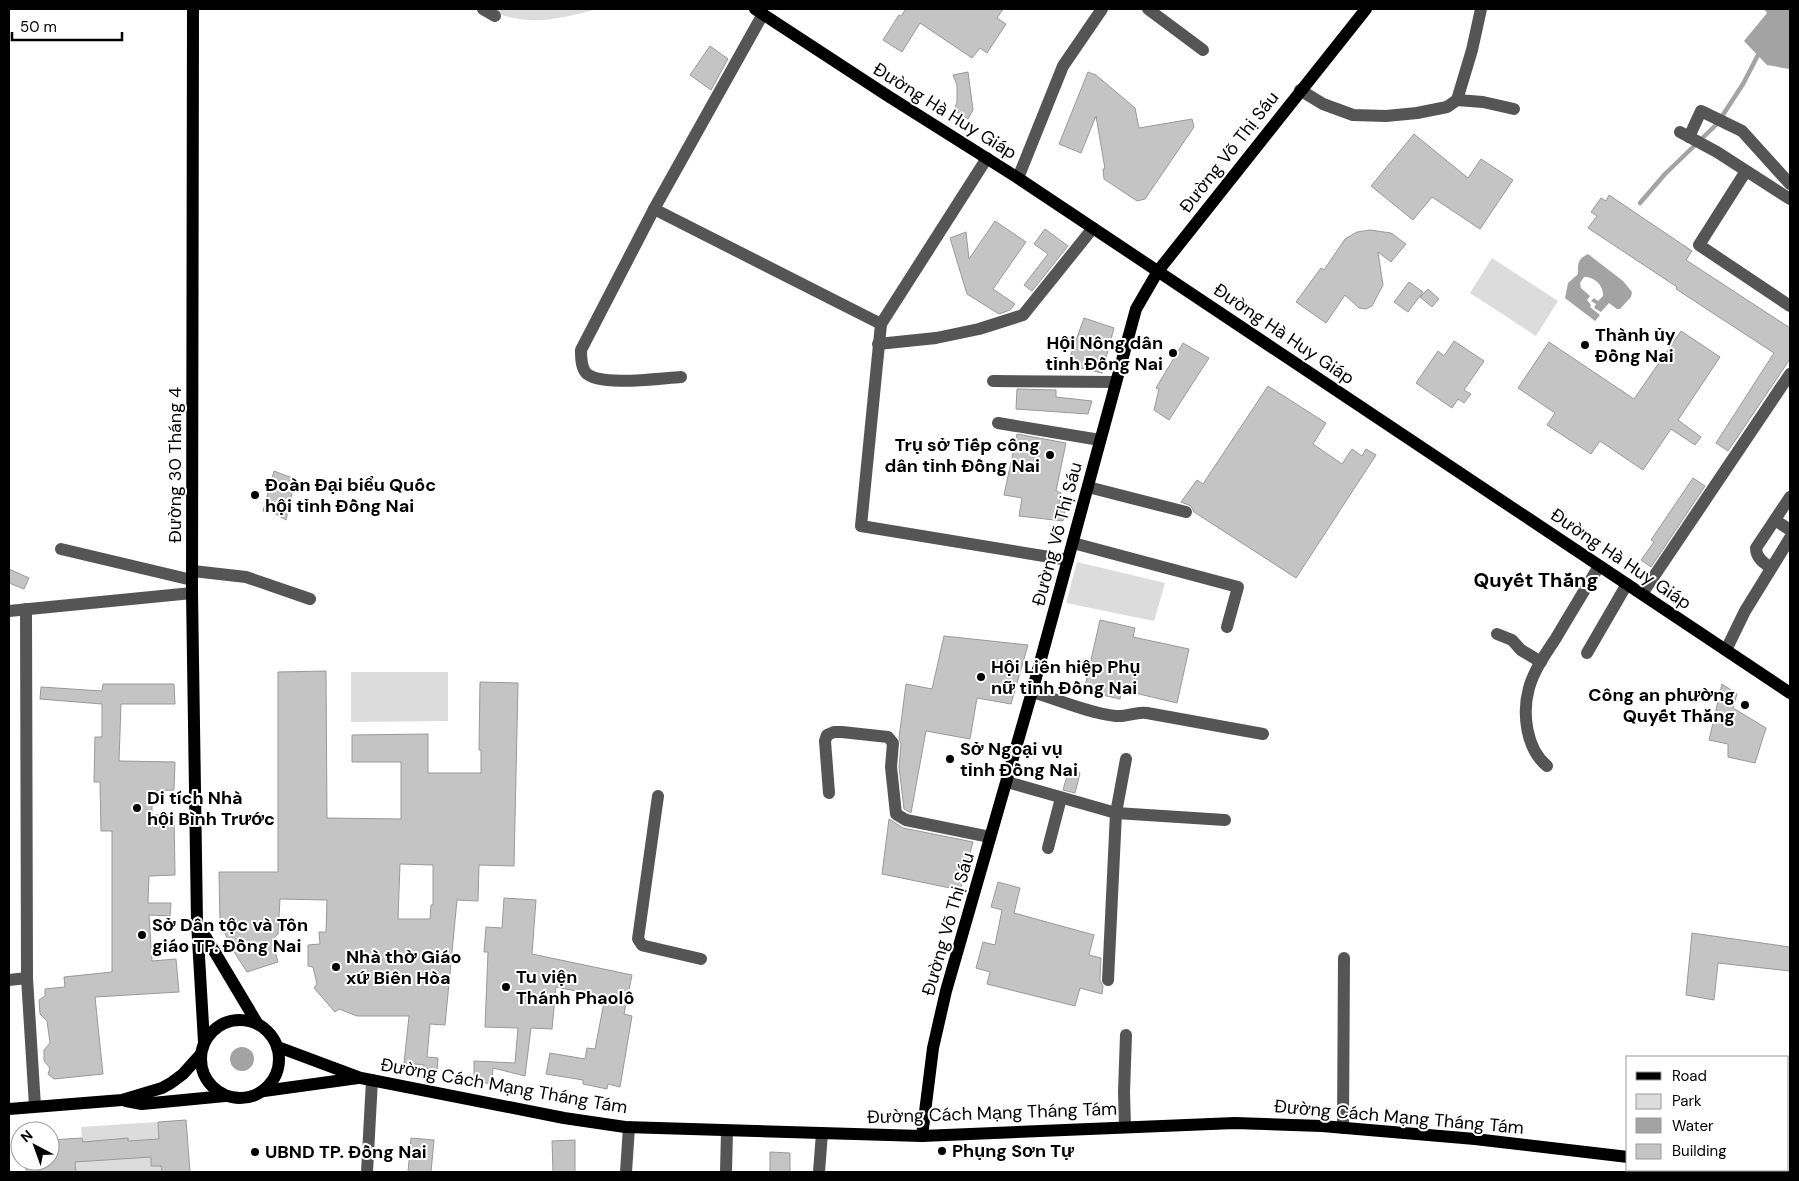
<svg xmlns="http://www.w3.org/2000/svg" width="1799" height="1181" viewBox="0 0 1799 1181" font-family="'DM Sans',sans-serif">
  <rect width="100%" height="100%" fill="#fff"/>
  <!-- green -->
  <g fill="#dcdcdc">
    <path d="M488 9H598C559 19 525 28 488 9Z"/>
    <path d="M1492 258 1558 301 1536 336 1470 293Z"/>
    <path d="M1077 562 1165 583 1154 621 1066 603Z"/>
    <path d="M351 672H448V721L351 722Z"/>
    <path d="M158 1122 162 1172H26V1164L84 1160 81 1127Z"/>
  </g>
  <!-- water -->
  <g fill="#a3a3a3">
    <path d="M1764 9H1790V67L1789 69 1767 65 1744 41 1767 13Z"/>
    <path d="M1588 254 1623 281 1632 292 1631 297 1620 309H1617L1609 303 1601 312 1594 308 1596 304 1591 301 1594 298 1598 301 1603 296C1604 286 1594 276 1584 277L1580 283 1581 288 1590 296 1587 300 1591 305 1590 307 1600 315 1595 321 1565 298 1568 283 1578 274C1578 265 1577 259 1588 254Z"/>
    <circle cx="242" cy="1059" r="12"/>
  </g>
  <g fill="none" stroke-linecap="round" stroke-linejoin="round">
    <!-- stream -->
    <path stroke="#a3a3a3" stroke-width="4.5" d="M1640 203 1665 174 1717 124 1743 84 1758 55"/>
  </g>
  <!-- building -->
  <g fill="#c4c4c4" stroke="#999" fill-rule="evenodd">
    <path d="M906 9H1003L997 18 1006 24 987 53 980 48 972 58 920 23 902 52 883 40 899 15 901 16Z"/>
    <path d="M710 46 728 59 711 90 690 75Z"/>
    <path d="M968 72 973 110 968 119 954 110 957 102V85L953 75Z"/>
    <path d="M1088 72 1096 75 1135 108 1139 128 1192 119 1194 127 1145 199 1137 201 1104 179 1103 169H1105L1096 116 1081 153 1059 144Z"/>
    <path d="M1414 134 1468 178 1481 159 1513 180 1480 229 1432 197 1413 220 1371 186Z"/>
    <path d="M1609 195 1692 251 1686 260 1790 328V359L1728 451 1716 443 1774 353 1676 289 1677 287 1588 228 1597 216 1591 212 1601 198 1606 201Z"/>
    <path d="M995 221 1026 242 993 289 1015 304 1010 310 999 314 967 294 950 238 966 232 969 259Z"/>
    <path d="M1045 229 1068 246 1032 291 1024 285 1048 254 1034 244Z"/>
    <path d="M1370 230 1391 233 1406 244 1391 262 1378 252 1383 285 1372 306 1366 309 1359 308 1345 295 1326 323 1296 302 1321 268 1324 270 1345 239 1357 232Z"/>
    <path d="M1409 282 1423 292 1408 312 1394 302Z"/>
    <path d="M1428 289 1439 299 1432 307 1420 297Z"/>
    <path d="M1084 318 1114 328 1102 373 1067 365Z"/>
    <path d="M1681 331 1720 357 1678 420 1701 437 1695 445 1671 429 1643 470 1600 441 1591 454 1547 425 1555 413 1518 388 1549 342 1634 399Z"/>
    <path d="M1454 341 1484 361 1464 390 1471 394 1464 403 1458 399 1452 408 1416 383 1438 351 1444 356Z"/>
    <path d="M1183 343 1209 358 1169 420 1154 410 1159 389 1156 388Z"/>
    <path d="M1268 386 1326 423 1313 444 1342 464 1352 449 1362 456 1366 449 1376 455 1296 578 1194 512 1191 506 1181 502 1197 480 1203 484Z"/>
    <path d="M1017 389 1056 390V397L1092 401 1088 414 1016 409Z"/>
    <path d="M1017 434 1066 443 1056 491 1061 493 1059 505 1066 506 1063 521 1019 516 1022 498 1004 495Z"/>
    <path d="M274 471 295 479 286 520 274 513 263 511Z"/>
    <path d="M1693 478 1705 486 1651 567 1641 560 1654 542 1651 540Z"/>
    <path d="M9 569 29 578 24 589 9 583Z"/>
    <path d="M1100 620 1135 628 1133 637 1189 649 1177 703 1122 690 1120 699 1084 691Z"/>
    <path d="M944 636 1028 645 1011 704 977 698 970 739 926 731 911 813 904 809 899 767 901 744 899 738 906 684 932 689Z"/>
    <path d="M326 671 327 818 401 819V762H352V735L428 734V773H481V750H479L480 682 518 683 514 866 479 865 478 901 457 900 445 1025 430 1024 427 1057 438 1058 437 1070 423 1068 424 1065 404 1063 409 1016H357L339 1009 335 1012 314 988 317 984 313 967 308 966V945L320 944 319 932H326L327 900 280 899 278 934 272 940 278 962 247 972 231 947 220 922 219 872H278V672ZM400 864 433 865V905H431L430 919H398Z"/>
    <path d="M103 684H174L175 704H121L119 761 175 762 174 790 152 791V815L174 814 175 875 149 876 148 903H171L170 916 149 915 152 961 176 959 179 992 95 997 103 1074 54 1079 48 1074 50 1068 44 1061V1050L50 1043 47 1021 40 1014 39 1000 45 996V989L65 987 64 977 112 972V831H101L100 782H94L95 737H102V704L40 699 41 687 102 691Z"/>
    <path d="M1722 684 1737 694 1733 708 1766 728 1755 763 1728 757V744L1709 740Z"/>
    <path d="M1069 769 1080 773 1075 793 1063 790Z"/>
    <path d="M889 819 903 828 973 842 960 890 882 874Z"/>
    <path d="M998 882 1020 888 1014 913 1094 935 1089 955 1101 958 1100 980 1103 986 1102 994 1080 988 1075 1006 987 984 990 972 976 968 983 942 995 945 1002 910 991 907Z"/>
    <path d="M504 898 536 900 532 954 632 975 624 1014 632 1016 620 1087 608 1084 607 1089 583 1084V1080L546 1074 550 1053 585 1059 587 1048 595 1049 605 997 556 987 552 1029 531 1028 525 1076 493 1068 492 1084 474 1081V1061L515 1063 518 1028 485 1027 488 952H484L486 927 502 928Z"/>
    <path d="M1692 933 1790 947V971L1718 963 1714 1000 1686 995Z"/>
    <path d="M186 1120 190 1172H162L161 1166H151V1157L75 1162 76 1172H26V1161H50V1140L82 1138 83 1142 128 1138V1141L159 1139 158 1122Z"/>
    <path d="M411 1138 434 1140 431 1172H408Z"/>
    <path d="M575 1140V1172H553L552 1141Z"/>
    <path d="M770 1152 790 1153V1172H770Z"/>
  </g>
  <g fill="none" stroke-linecap="round" stroke-linejoin="round">
    <!-- minor -->
    <g stroke="#555" stroke-width="12">
      <path d="M483 9 495 16"/>
      <path d="M1148 9 1203 50"/>
      <path d="M1300 90 1323 104 1353 115 1386 116 1417 113 1447 107 1457 100 1483 102 1514 109"/>
      <path d="M1457 100 1472 50 1481 9"/>
      <path d="M1680 132 1717 152 1790 199"/>
      <path d="M1689 137 1701 111 1742 131 1790 184"/>
      <path d="M987 158 881 324 861 526 1068 560"/>
      <path d="M1746 171 1699 245 1790 306"/>
      <path d="M1018 178 1063 66 1102 9"/>
      <path d="M654 209 881 324"/>
      <path d="M878 344 936 338 979 329 1023 315 1093 228"/>
      <path d="M681 377C661 378 600 387 586 373 581 367 581 357 581 350L654 209 763 14"/>
      <path d="M993 381 1116 382"/>
      <path d="M998 423 1100 440"/>
      <path d="M1088 487 1186 512"/>
      <path d="M1775 520 1790 530"/>
      <path d="M1073 543 1238 587 1227 627"/>
      <path d="M61 549 192 580"/>
      <path d="M1771 568C1764 563 1756 558 1756 548L1790 497"/>
      <path d="M193 571 246 577 310 599"/>
      <path d="M1642 594 1790 374"/>
      <path d="M26 609 27 978 35 1106"/>
      <path d="M9 611 192 593"/>
      <path d="M1497 634 1512 640 1521 650 1541 662"/>
      <path d="M1726 650 1745 611 1790 538"/>
      <path d="M1587 653 1627 584"/>
      <path d="M1032 692C1060 700 1088 713 1116 716 1127 717 1137 711 1147 713L1263 734"/>
      <path d="M1547 766C1526 749 1522 713 1529 688 1534 670 1546 653 1556 638 1570 614 1585 590 1599 566"/>
      <path d="M1007 782 1116 813 1225 820"/>
      <path d="M829 793 825 741 827 735 834 732H842L888 737 893 743 891 767 896 814 906 820 990 837"/>
      <path d="M658 796 638 939 642 945 645 946 701 959"/>
      <path d="M1048 848 1061 798"/>
      <path d="M9 980 27 978"/>
      <path d="M1108 980 1116 813 1126 759"/>
      <path d="M1125 1127 1124 1092 1126 1035"/>
      <path d="M1343 1128 1344 958"/>
      <path d="M367 1172 372 1080"/>
      <path d="M626 1172 629 1127"/>
      <path d="M726 1172 727 1131"/>
      <path d="M819 1172 822 1133"/>
    </g>
    <!-- major -->
    <g stroke="#000" stroke-width="12">
      <path d="M193 9 192 593 197 922 204 1042"/>
      <path d="M755 9 888 96 1018 178 1790 693"/>
      <path d="M198 924 257 1023"/>
      <circle cx="240" cy="1059" r="39"/>
      <path d="M278 1047 361 1078 564 1118 625 1127 922 1136 1235 1123 1322 1126 1475 1139 1628 1157"/>
      <path d="M264 1091 358 1078"/>
      <path d="M126 1101 142 1104 225 1096"/>
      <path d="M9 1109 122 1100 162 1088 171 1083 183 1074 201 1054"/>
      <path d="M922 1136 933 1048 946 991 1032 692 1136 309 1158 271 1366 9"/>
      <path d="M1715 1170 1728 1172"/>
    </g>
  </g>
  <!-- markers -->
  <g fill="#000" stroke="#fff" stroke-width="2">
    <circle cx="1585" cy="345" r="5"/>
    <circle cx="1173" cy="353" r="5"/>
    <circle cx="1050" cy="455" r="5"/>
    <circle cx="255" cy="495" r="5"/>
    <circle cx="981" cy="677" r="5"/>
    <circle cx="1745" cy="705" r="5"/>
    <circle cx="950" cy="759" r="5"/>
    <circle cx="137" cy="808" r="5"/>
    <circle cx="142" cy="935" r="5"/>
    <circle cx="336" cy="967" r="5"/>
    <circle cx="506" cy="987" r="5"/>
    <circle cx="942" cy="1151" r="5"/>
    <circle cx="255" cy="1152" r="5"/>
  </g>
  <g text-anchor="middle" stroke-width="4" stroke-linejoin="round" paint-order="stroke">
    <!-- street labels -->
    <g font-size="18" fill="#000" stroke="#fff">
      <text transform="translate(945 111) rotate(32)" y="6">Đường Hà Huy Giáp</text>
      <text transform="translate(1229 152) rotate(-52)" y="6">Đường Võ Thị Sáu</text>
      <text transform="translate(1284 334) rotate(34)" y="6">Đường Hà Huy Giáp</text>
      <text transform="translate(175 465) rotate(-90)" y="6">Đường 30 Tháng 4</text>
      <text transform="translate(1057 534) rotate(-75)" y="6">Đường Võ Thị Sáu</text>
      <text transform="translate(1621 559) rotate(34)" y="6">Đường Hà Huy Giáp</text>
      <text transform="translate(948 924) rotate(-74)" y="6">Đường Võ Thị Sáu</text>
      <text transform="translate(504 1086) rotate(10)" y="6">Đường Cách Mạng Tháng Tám</text>
      <text transform="translate(992 1113) rotate(-2)" y="6">Đường Cách Mạng Tháng Tám</text>
      <text transform="translate(1399 1117) rotate(5)" y="6">Đường Cách Mạng Tháng Tám</text>
    </g>
    <!-- poi labels -->
    <g font-size="18" font-weight="bold" fill="#000" stroke="#fff" text-anchor="start">
      <text x="1595" y="341">Thành ủy<tspan x="1595" dy="21">Đồng Nai</tspan></text>
      <text x="1163" y="349" text-anchor="end">Hội Nông dân<tspan x="1163" dy="21">tỉnh Đồng Nai</tspan></text>
      <text x="1040" y="451" text-anchor="end">Trụ sở Tiếp công<tspan x="1040" dy="21">dân tỉnh Đồng Nai</tspan></text>
      <text x="265" y="491">Đoàn Đại biểu Quốc<tspan x="265" dy="21">hội tỉnh Đồng Nai</tspan></text>
      <text x="991" y="673">Hội Liên hiệp Phụ<tspan x="991" dy="21">nữ tỉnh Đồng Nai</tspan></text>
      <text x="1735" y="701" text-anchor="end">Công an phường<tspan x="1735" dy="21">Quyết Thắng</tspan></text>
      <text x="960" y="755">Sở Ngoại vụ<tspan x="960" dy="21">tỉnh Đồng Nai</tspan></text>
      <text x="147" y="804">Di tích Nhà<tspan x="147" dy="21">hội Bình Trước</tspan></text>
      <text x="152" y="931">Sở Dân tộc và Tôn<tspan x="152" dy="21">giáo TP. Đồng Nai</tspan></text>
      <text x="346" y="963">Nhà thờ Giáo<tspan x="346" dy="21">xứ Biên Hòa</tspan></text>
      <text x="516" y="983">Tu viện<tspan x="516" dy="21">Thánh Phaolô</tspan></text>
      <text x="952" y="1157">Phụng Sơn Tự</text>
      <text x="265" y="1158">UBND TP. Đồng Nai</text>
    </g>
    <!-- quarter labels -->
    <g font-size="20" font-weight="bold" fill="#000" stroke="#fff">
      <text x="1536" y="587">Quyết Thắng</text>
    </g>
  </g>
  <!-- border -->
  <rect width="1799" height="1181" fill="none" stroke="#000000" stroke-width="20"/>
  <!-- legend -->
  <rect x="1626" y="1056" width="162" height="115" fill="#ffffff" stroke="#999999"/>
  <rect x="1636" y="1072" width="25" height="8" fill="#000000" stroke="#999999"/>
  <text x="1672" y="1081" font-size="15" fill="#000000">Road</text>
  <rect x="1636" y="1094" width="25" height="15" fill="#dcdcdc" stroke="#999999"/>
  <text x="1672" y="1106" font-size="15" fill="#000000">Park</text>
  <rect x="1636" y="1118" width="25" height="15" fill="#a3a3a3" stroke="#999999"/>
  <text x="1672" y="1131" font-size="15" fill="#000000">Water</text>
  <rect x="1636" y="1144" width="25" height="15" fill="#c4c4c4" stroke="#999999"/>
  <text x="1672" y="1156" font-size="15" fill="#000000">Building</text>
  <!-- north arrow -->
  <g transform="translate(35 1146) rotate(319)"><circle r="24" fill="#ffffff" stroke="#999999"/>
  <path d="M0-4L9 19L0 12L-9 19Z" fill="#000000"/>
  <text y="-8" font-size="14" font-weight="bold" text-anchor="middle" fill="#000000">N</text>
  </g>
  <!-- scale -->
  <path d="M12 32v8h110v-8" fill="none" stroke="#000000" stroke-width="2.5"/>
  <text x="20" y="32" font-size="15" fill="#000000" stroke="#ffffff" stroke-width="4" paint-order="stroke">50 m</text>
</svg>
